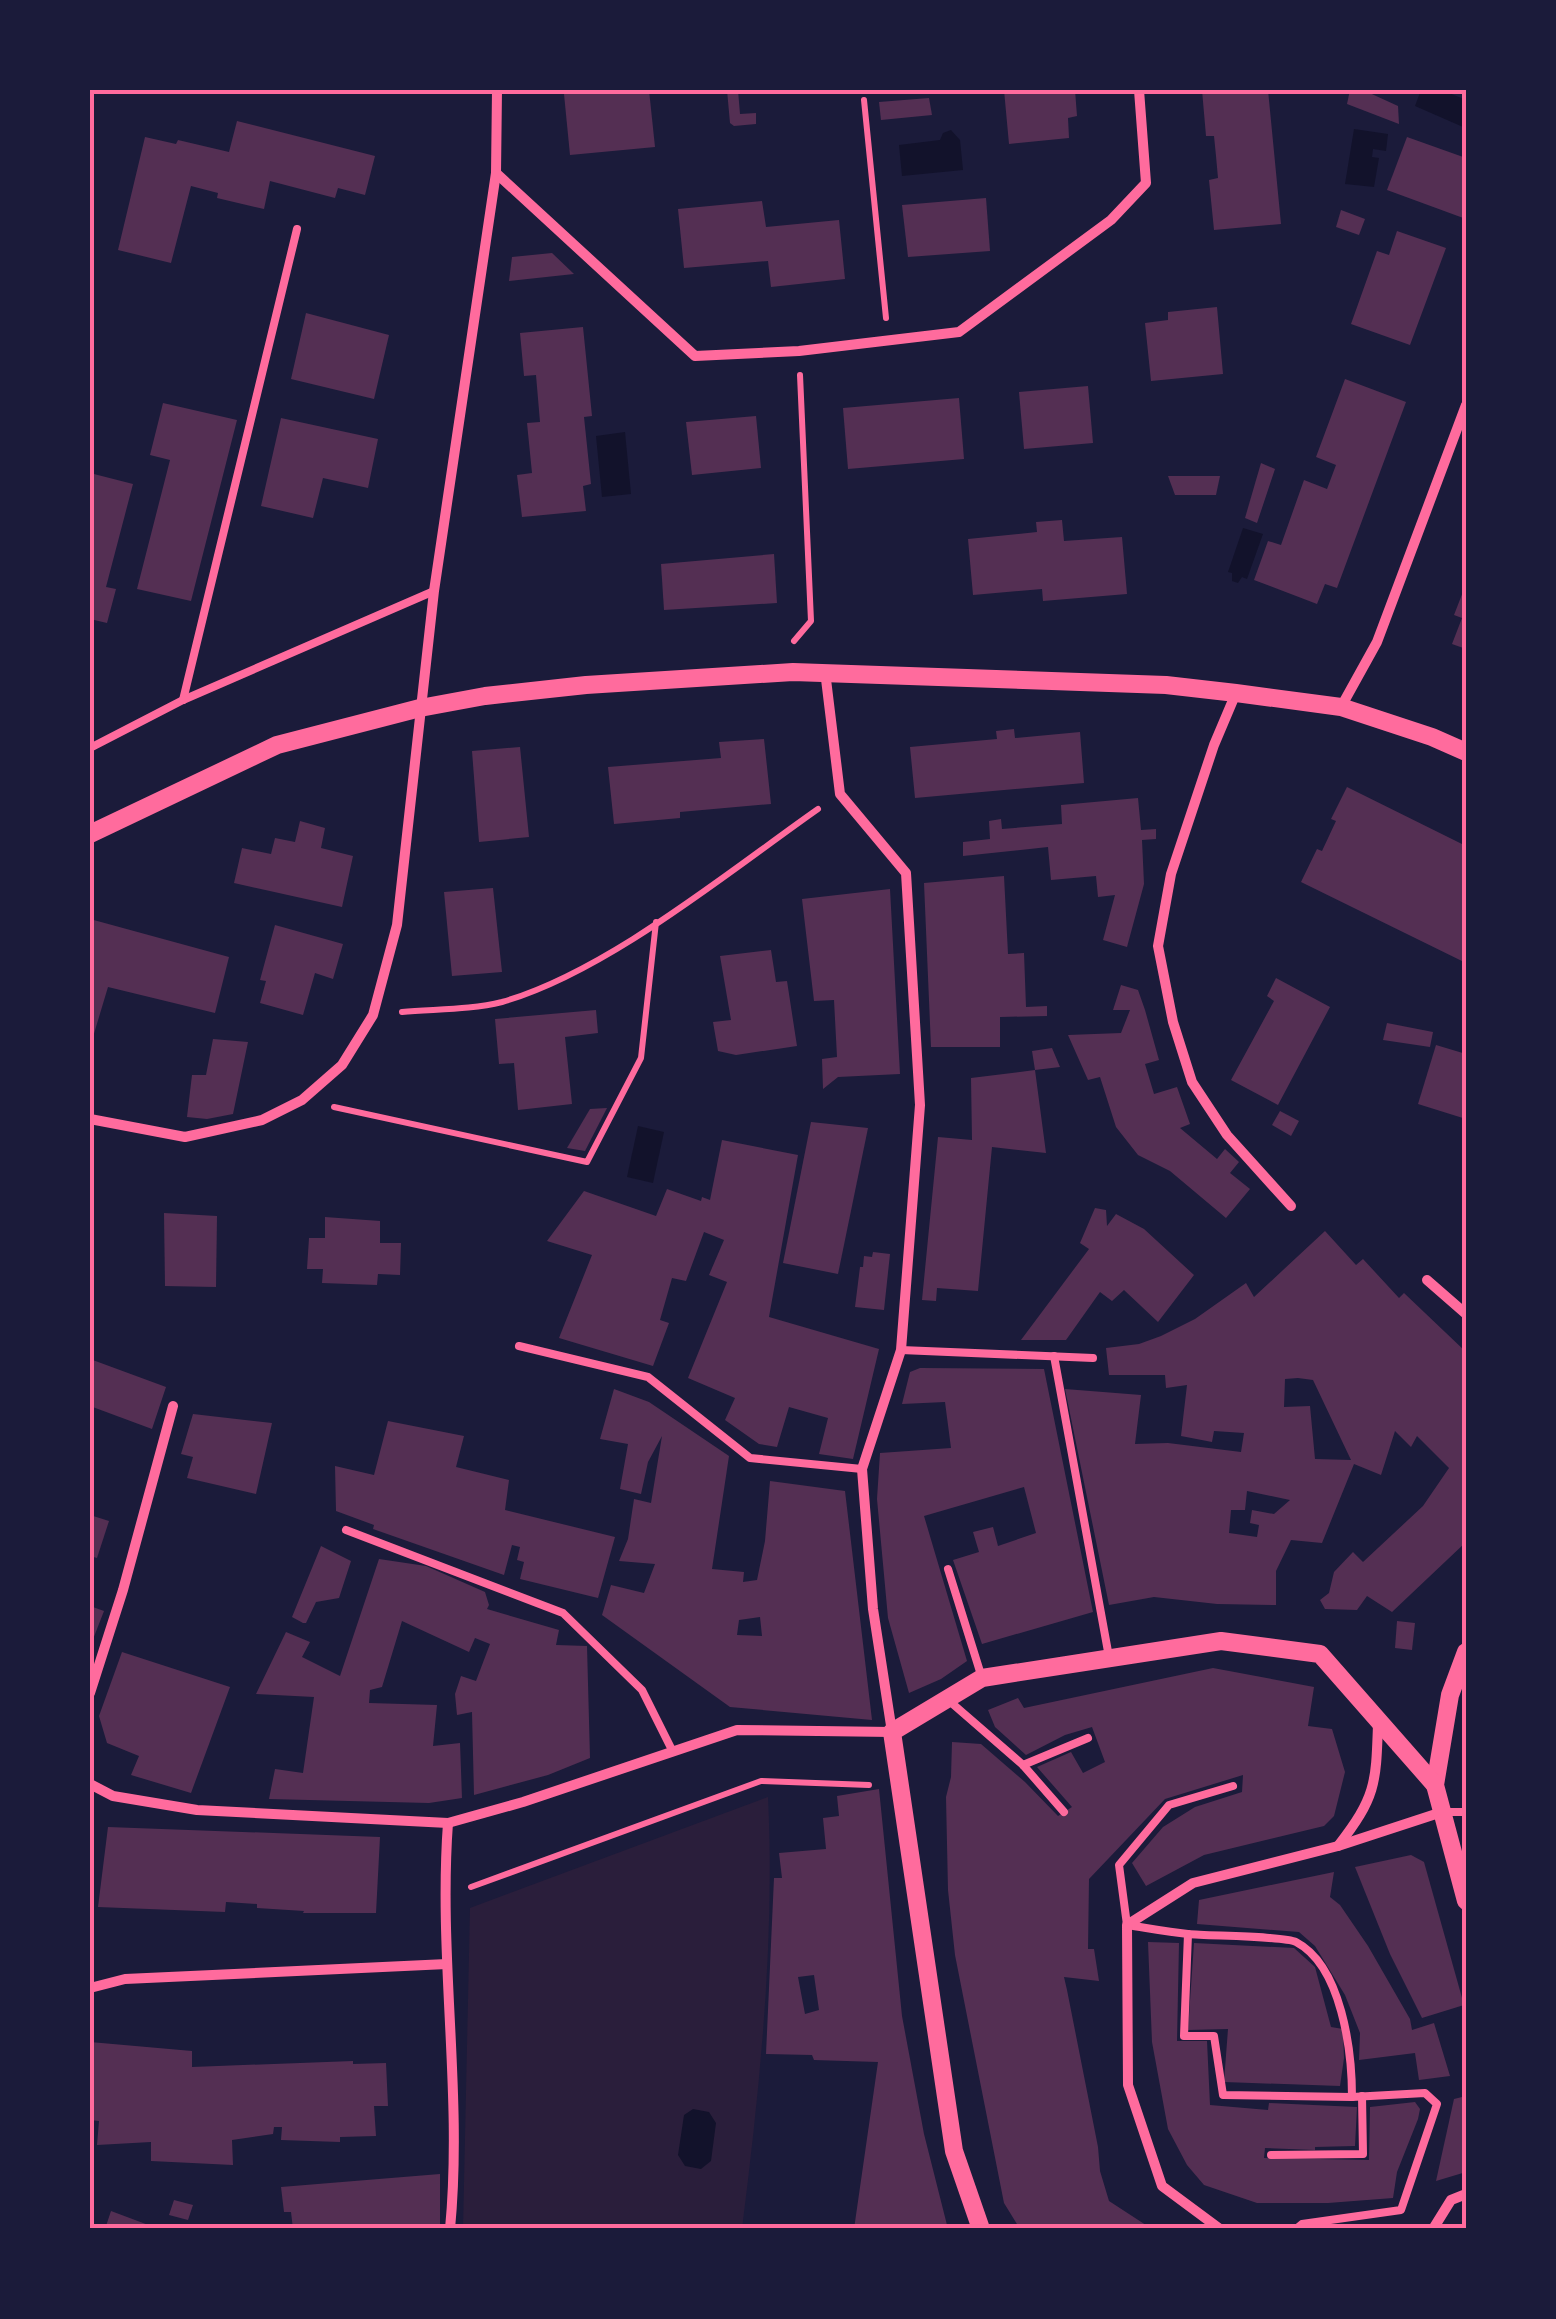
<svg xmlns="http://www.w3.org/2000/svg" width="1556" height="2319" viewBox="0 0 1556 2319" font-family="Merriweather,serif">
  <rect width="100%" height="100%" fill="#1b1b3a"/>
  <!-- green -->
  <path fill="#2a1e3b" d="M768 1797C775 1942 760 2085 742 2229H463L470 1908Z"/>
  <!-- water -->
  <g fill="#12122b">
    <path d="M1421 90H1442L1466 100 1463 127 1415 106Z"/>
    <path d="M1354 129 1388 134 1386 151 1373 149 1372 157 1379 158 1374 187 1345 184Z"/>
    <path d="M951 130 960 140 963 170 902 176 899 145 940 140 943 133Z"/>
    <path d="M625 432 631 494 602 497 596 436Z"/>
    <path d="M1243 528 1263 534 1247 579 1242 577 1238 583 1232 581V573L1228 572Z"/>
    <path d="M638 1126 664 1132 653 1183 627 1177Z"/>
    <path d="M693 2109 709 2112 716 2123 711 2161 701 2169 685 2166 678 2155 684 2115Z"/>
  </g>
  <!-- building -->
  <g fill="#542f53" fill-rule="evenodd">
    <path d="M649 90 655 147 570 155 564 94Z"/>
    <path d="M727 90H738L740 114 756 113V124L734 126 730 123Z"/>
    <path d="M1004 90H1075L1077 116 1068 118 1069 138 1009 144Z"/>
    <path d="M1202 90H1268L1281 224 1214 230 1209 180 1218 178 1216 156 1214 136H1206Z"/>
    <path d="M1350 90H1363L1398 106 1399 124 1347 104Z"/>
    <path d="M929 98 932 115 881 120 879 102Z"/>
    <path d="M237 121 375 156 365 195 338 188 335 198 270 181 264 209 217 198 218 193 191 186 171 263 118 250 145 137 176 144 178 140 229 152Z"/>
    <path d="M1407 137 1466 158V219L1387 190Z"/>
    <path d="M986 198 990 251 908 257 902 205Z"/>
    <path d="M762 201 766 227 839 220 845 279 771 287 768 261 684 268 678 209Z"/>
    <path d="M1341 210 1365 219 1359 235 1336 227Z"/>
    <path d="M1397 231 1446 248 1410 345 1351 324 1377 251 1389 255Z"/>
    <path d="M552 253 574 274 509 281 512 257Z"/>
    <path d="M1217 307 1223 374 1151 381 1145 323 1168 320V312Z"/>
    <path d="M306 313 389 335 374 399 291 379Z"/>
    <path d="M583 327 592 416 584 417 591 484 583 486 586 511 522 517 517 475 532 473 527 423 540 422 536 375 524 376 520 333Z"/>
    <path d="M1345 379 1406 402 1337 588 1325 584 1317 604 1254 580 1268 541 1281 545 1304 480 1327 489 1336 465 1316 457Z"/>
    <path d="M1088 386 1093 443 1024 449 1019 392Z"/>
    <path d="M959 398 964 459 848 469 843 408Z"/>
    <path d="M163 403 237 420 191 601 137 589 170 460 150 455Z"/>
    <path d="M756 416 761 468 692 475 686 422Z"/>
    <path d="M281 418 378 439 368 488 323 478 313 518 261 506Z"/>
    <path d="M1261 463 1275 469 1257 523 1245 518Z"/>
    <path d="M90 473 133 484 106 587 116 589 107 623 90 619Z"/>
    <path d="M1168 476H1220L1216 495H1175Z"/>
    <path d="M1062 520 1064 541 1122 537 1127 594 1043 601 1042 589 973 595 968 539 1037 532 1036 522Z"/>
    <path d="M774 554 777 603 664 610 661 564Z"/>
    <path d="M1466 584V649L1452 644 1462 618 1454 615Z"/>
    <path d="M1014 729 1015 738 1080 732 1084 783 915 798 910 747 997 739 996 731Z"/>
    <path d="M764 739 771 804 680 812V818L614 824 608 767 721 758 719 742Z"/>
    <path d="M520 747 529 837 479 842 472 751Z"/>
    <path d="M1347 787 1466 846V963L1301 882 1317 849 1322 851 1336 821 1331 819Z"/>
    <path d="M1138 798 1141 830 1156 829V839L1142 840 1144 884 1127 947 1103 940 1115 895 1098 897 1096 876 1051 880 1048 847 963 856V842L990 839 989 821 1001 819 1002 829 1062 824 1061 805Z"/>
    <path d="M300 821 325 828 321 848 353 856 342 907 234 883 242 848 271 854 275 838 295 842Z"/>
    <path d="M1004 876 1008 954 1024 953 1026 1007 1047 1006V1016L1000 1017V1047H931L924 883Z"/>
    <path d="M493 888 502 972 452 976 444 892Z"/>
    <path d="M890 889 900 1074 838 1077 823 1089 822 1059 837 1057 834 1000 814 1001 802 899Z"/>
    <path d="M90 919 229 957 215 1013 108 987 90 1047Z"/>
    <path d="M275 925 343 944 333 979 315 973 303 1015 260 1003 266 981 260 980Z"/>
    <path d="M771 950 776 982 787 981 797 1046 736 1055 718 1051 713 1022 731 1020 720 956Z"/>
    <path d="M1276 978 1330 1007 1278 1105 1231 1080 1274 1001 1267 996Z"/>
    <path d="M1121 985 1138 990 1145 1010 1159 1060 1145 1064 1154 1094 1177 1087 1190 1124 1180 1128 1217 1159 1225 1149 1239 1162 1230 1173 1250 1189 1226 1218 1170 1171 1138 1155 1116 1127 1100 1077 1088 1080 1068 1035 1121 1033 1130 1010H1113Z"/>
    <path d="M596 1010 598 1033 565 1037 572 1104 518 1110 514 1063 499 1064 495 1019Z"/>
    <path d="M1387 1023 1433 1032 1430 1047 1383 1040Z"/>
    <path d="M213 1039 248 1042 233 1114 207 1119 187 1117 192 1075H206Z"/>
    <path d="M1436 1045 1466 1054V1119L1418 1104Z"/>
    <path d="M1052 1048 1060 1067 1035 1070 1046 1153 992 1147 978 1291 937 1288 936 1301 922 1300 938 1137 972 1140 971 1078 1035 1070 1032 1051Z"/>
    <path d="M607 1108 585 1151 567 1148 590 1109Z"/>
    <path d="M1280 1111 1299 1121 1291 1136 1272 1125Z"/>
    <path d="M811 1122 868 1128 838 1274 783 1263Z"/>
    <path d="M722 1140 798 1155 769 1317 879 1349 853 1459 819 1454 828 1418 789 1407 777 1447 759 1444 725 1420 735 1398 688 1378 727 1282 709 1275 724 1240 704 1232 686 1281 672 1278 660 1320 669 1323 653 1366 559 1338 592 1255 547 1241 584 1191 656 1216 667 1189 701 1201 702 1197 710 1200Z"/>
    <path d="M1095 1208 1106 1210 1107 1226 1116 1214 1144 1229 1194 1275 1158 1322 1124 1290 1112 1301 1100 1292 1066 1340H1021L1089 1249 1080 1243Z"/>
    <path d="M164 1213 217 1216 216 1287 165 1286Z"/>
    <path d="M325 1217 380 1221V1243H401L400 1275 378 1274 377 1285 322 1283 323 1269H307L309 1238H325Z"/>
    <path d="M1325 1231 1356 1265 1363 1259 1399 1298 1404 1293 1466 1352V1542L1392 1612 1367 1596 1357 1610 1325 1609 1320 1600 1329 1593 1334 1572 1353 1552 1363 1562 1423 1506 1449 1468 1417 1436 1411 1447 1395 1431 1381 1475 1354 1464 1322 1543 1291 1540 1276 1571V1605L1217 1604 1154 1597 1109 1605 1065 1389 1141 1395 1135 1444 1168 1443 1241 1452 1244 1433 1214 1431 1212 1442 1181 1436 1187 1385 1166 1388 1165 1375H1109L1106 1348 1139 1344 1161 1336 1195 1319 1246 1283 1254 1297ZM1298 1378 1313 1380 1351 1460 1315 1459 1310 1406 1284 1407 1285 1379ZM1247 1491 1290 1500 1274 1514 1252 1510 1250 1523 1259 1525 1257 1537 1229 1533 1231 1510H1245Z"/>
    <path d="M873 1252 890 1254 884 1310 855 1307 860 1267H863L864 1256 872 1257Z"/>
    <path d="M90 1359 166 1387 152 1429 90 1406Z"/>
    <path d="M920 1368 1044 1369 1093 1612 982 1644 953 1560 979 1552 973 1532 993 1527 998 1546 1036 1533 1024 1487 924 1516 967 1661 941 1679 909 1693 888 1618 877 1499 880 1453 951 1448 945 1402 902 1404 910 1372Z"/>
    <path d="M614 1389 649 1402 729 1456 712 1569 744 1572 743 1582 757 1580 765 1541 770 1481 845 1491 872 1720 730 1707 602 1615 611 1585 644 1593 655 1564 619 1561 628 1539 634 1499 651 1503 662 1436 648 1462 641 1494 620 1489 628 1444 600 1439ZM760 1617 762 1636 737 1635 739 1620Z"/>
    <path d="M193 1414 272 1423 256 1494 187 1478 193 1457 181 1454Z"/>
    <path d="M388 1421 464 1436 456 1467 509 1480 505 1510 615 1537 598 1598 520 1579 524 1562 517 1560 520 1547 512 1545 504 1575 373 1529 374 1525 336 1511 335 1466 374 1475Z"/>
    <path d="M90 1515 109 1521 97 1558 90 1556Z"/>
    <path d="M321 1546 351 1561 339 1598 316 1602 306 1623H303L292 1617Z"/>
    <path d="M379 1559 426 1566 485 1592 489 1605 487 1609 559 1630 556 1645 587 1646 590 1758 548 1775 474 1795 472 1712 457 1715 455 1694 461 1676 476 1681 490 1644 475 1638 469 1652 402 1621 382 1687 370 1690 369 1703 437 1705 433 1746 460 1743 462 1798 429 1803 269 1799 275 1769 303 1773 314 1697 256 1694 286 1632 310 1642 302 1657 340 1676Z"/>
    <path d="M90 1606 104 1611 90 1647Z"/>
    <path d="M1397 1621 1415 1623 1412 1650 1395 1648Z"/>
    <path d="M122 1652 230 1687 191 1793 131 1775 139 1756 107 1743 99 1716Z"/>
    <path d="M1213 1668 1314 1687 1308 1726 1332 1729 1345 1772 1334 1816 1324 1826 1204 1855 1146 1886 1132 1863 1163 1827 1195 1807 1242 1792 1243 1775 1165 1799 1089 1879 1088 1949H1094L1099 1981 1064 1977 1067 1990 1098 2147 1100 2171 1109 2201 1152 2229H1020L1004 2203 955 1955 948 1890 946 1797 951 1777 952 1742 981 1744 1025 1782 1058 1816 1072 1807 1037 1767 1071 1752 1083 1773 1105 1762 1092 1727 1065 1735 1026 1755 995 1727 988 1710 1018 1698 1024 1708Z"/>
    <path d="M879 1789 902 2016 924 2134 948 2229H854L878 2062 814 2060 812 2055 766 2054 774 1878H782L779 1853 826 1849 823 1818 839 1816 837 1796ZM814 1975 819 2010 805 2014 798 1977Z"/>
    <path d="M108 1827 380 1837 376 1913H303L304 1911 257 1908V1904L226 1902 225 1912 98 1907Z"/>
    <path d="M1411 1855 1424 1862 1464 2005 1422 2018 1390 1954 1355 1867Z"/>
    <path d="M1334 1872 1330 1897 1340 1905 1368 1946 1410 2019 1412 2030 1434 2023 1450 2076 1419 2080 1415 2053 1359 2060 1360 2033 1345 1995 1315 1946 1299 1932 1197 1924 1199 1900Z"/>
    <path d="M1148 1942 1179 1943 1177 2041H1207L1210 2105 1268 2110 1269 2103 1357 2107 1355 2146 1315 2147V2150L1265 2148 1264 2158 1369 2160 1370 2107 1415 2102 1420 2109 1418 2119 1397 2172 1393 2198 1328 2203H1257L1204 2185 1187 2165 1168 2129 1152 2042Z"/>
    <path d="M1194 1943 1294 1948 1315 1967 1331 2027 1343 2029 1344 2058 1340 2086 1224 2082 1228 2029 1188 2030Z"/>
    <path d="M90 2042 192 2051V2067L353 2061V2064L386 2063 388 2106H374L376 2136 340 2137V2142L281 2140 282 2127H274L273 2134 232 2140 233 2165 151 2161V2142L97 2145 99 2121 90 2120Z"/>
    <path d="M1466 2096V2172L1436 2181 1454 2099Z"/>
    <path d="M440 2174V2229H293L291 2212H284L281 2187Z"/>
    <path d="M174 2200 193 2205 188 2220 169 2215Z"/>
    <path d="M111 2211 159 2229H105Z"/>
  </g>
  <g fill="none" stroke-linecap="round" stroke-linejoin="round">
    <!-- path -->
    <g stroke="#ff6b9d" stroke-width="6">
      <path d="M864 100 886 318"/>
      <path d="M794 641 811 621 800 375"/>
      <path d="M402 1012C434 1009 471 1010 502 1002 607 972 728 872 818 809"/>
      <path d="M334 1107 587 1162 641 1058 656 922"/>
      <path d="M471 1887 761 1781 869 1785"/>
    </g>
    <!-- service -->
    <g stroke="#ff6b9d" stroke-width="8">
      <path d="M183 700 297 229"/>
      <path d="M90 748 183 700 434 591"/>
      <path d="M519 1346 648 1377 750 1458 862 1469"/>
      <path d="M901 1350 1093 1358"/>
      <path d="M1054 1356 1109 1657"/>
      <path d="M346 1530 563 1613 642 1690 673 1752"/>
      <path d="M948 1569 982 1678"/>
      <path d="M947 1699 1023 1765 1064 1812"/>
      <path d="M1023 1765 1088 1738"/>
      <path d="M1233 1786 1169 1805 1119 1865 1127 1925C1147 1928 1167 1932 1188 1934 1208 1936 1284 1936 1296 1942 1342 1966 1352 2052 1352 2097"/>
      <path d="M1442 1812H1466"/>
      <path d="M1188 1934 1184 2036H1214L1223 2095 1352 2097 1425 2093 1437 2104 1401 2210 1302 2224 1296 2229"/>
      <path d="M1271 2155 1363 2154 1362 2096"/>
    </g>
    <!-- minor -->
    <g stroke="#ff6b9d" stroke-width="10">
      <path d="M496 173 695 356 799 351 959 332 1111 220 1146 183 1139 90"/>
      <path d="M1236 693 1214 745 1171 874 1158 946 1173 1022 1192 1082 1227 1135 1291 1206"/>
      <path d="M1341 707 1377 642 1466 405"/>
      <path d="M90 1119 185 1137 262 1120 302 1100 342 1065 373 1015 397 925 434 591 496 173 497 90"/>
      <path d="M1427 1280 1466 1314"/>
      <path d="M90 1693 123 1590 173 1406"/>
      <path d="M90 1784 113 1796 197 1810 448 1823 523 1802 737 1730 892 1732 873 1609 862 1469 901 1350 920 1105 906 873 840 794 825 671"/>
      <path d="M448 1823C438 1958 463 2094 450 2229"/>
      <path d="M1338 1846C1376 1797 1376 1784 1378 1724"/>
      <path d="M90 1988 125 1979 447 1964"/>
      <path d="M1220 2229 1162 2186 1128 2085 1127 1925 1193 1883 1338 1846 1442 1812"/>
      <path d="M1433 2229 1451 2200 1466 2194"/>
    </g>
    <!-- tertiary -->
    <g stroke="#ff6b9d" stroke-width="18">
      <path d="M90 834 277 745 420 708 485 696 586 685 793 672 1166 685 1236 693 1341 707 1432 737 1466 752"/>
      <path d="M1466 1652 1450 1695 1435 1785 1466 1901"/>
      <path d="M981 2229 954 2151 892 1732 982 1678 1221 1641 1320 1654 1435 1785"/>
    </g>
  </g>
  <!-- border -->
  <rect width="1556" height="2319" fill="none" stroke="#1b1b3a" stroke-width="185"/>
  <rect x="92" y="92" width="1372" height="2134" fill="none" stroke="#ff6b9d" stroke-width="4"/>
</svg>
